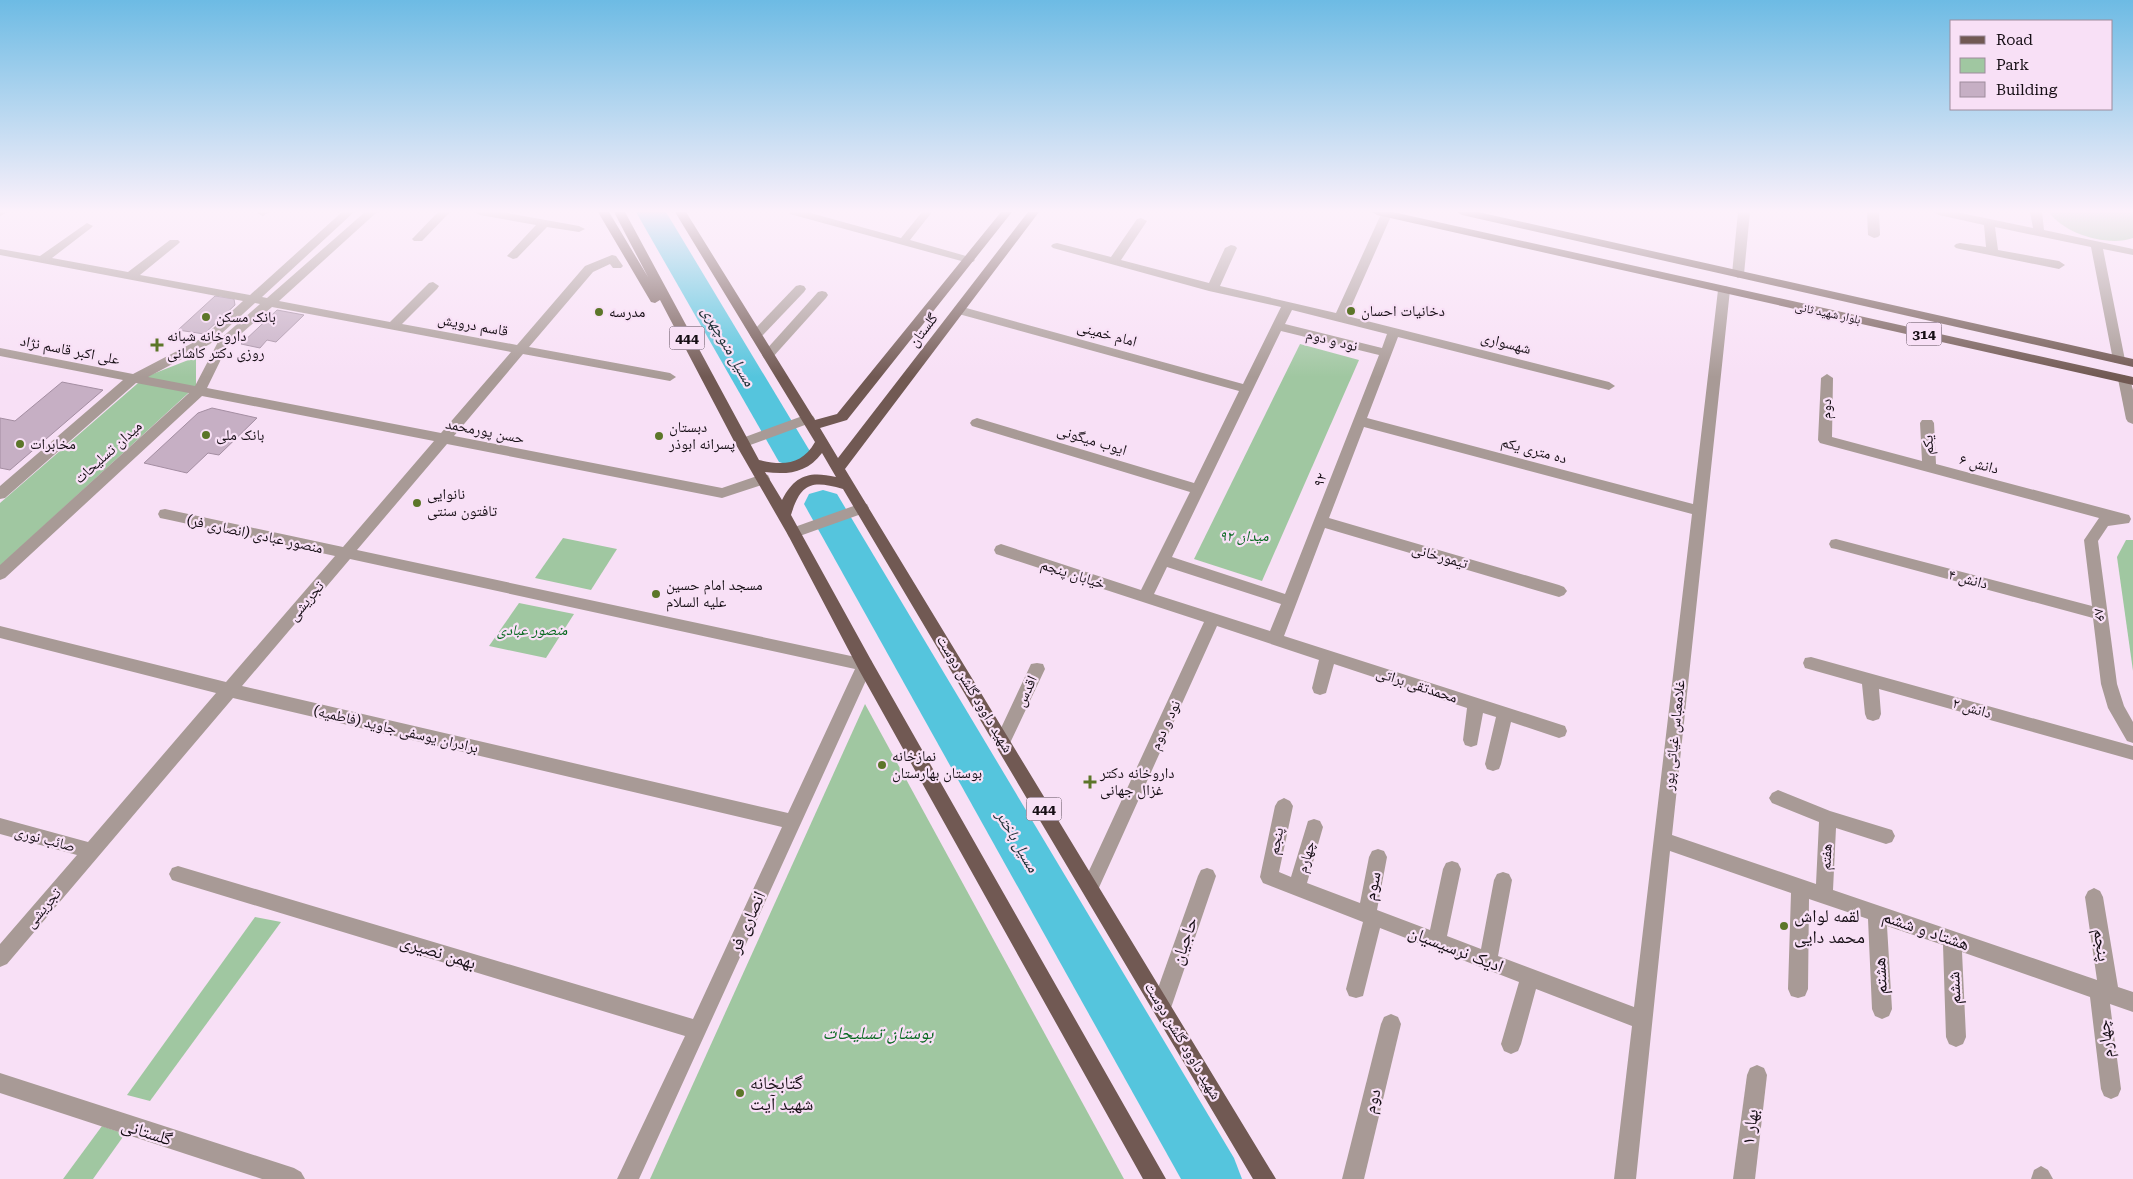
<svg xmlns="http://www.w3.org/2000/svg" width="2133" height="1179" viewBox="0 0 2133 1179" font-family="'Roboto Serif','Noto Naskh Arabic',serif">
  <rect width="100%" height="100%" fill="#f8e0f6"/>
  <!-- green -->
  <g fill="#a0c7a1">
    <path d="M2049 212H2131L2133 214V238C2108 247 2064 234 2049 212Z"/>
    <path d="M1300 344 1359 360 1262 581 1194 559Z"/>
    <path d="M196 357V386L0 566V503L145 377Z"/>
    <path d="M563 538 617 549 591 590 535 578Z"/>
    <path d="M2126 540H2133V671L2117 557Z"/>
    <path d="M519 603 574 614 546 658 489 646Z"/>
    <path d="M865 704 1124 1179H650Z"/>
    <path d="M255 917 281 922 150 1101 127 1095Z"/>
    <path d="M102 1126 125 1134 93 1179H63Z"/>
  </g>
  <g fill="none" stroke-linecap="round" stroke-linejoin="round">
    <!-- river -->
    <g fill="#55c5dd" fill-rule="evenodd">
      <path d="M636 212H666L811 453 805 462 792 466 779 462Z"/>
      <path d="M823 490 837 494 1234 1158 1242 1179H1181L804 504 809 494Z"/>
    </g>
  </g>
  <!-- building -->
  <g fill="#c6afc4" stroke="#a48ea2">
    <path d="M215 296 234 299 235 305 204 334 178 330Z"/>
    <path d="M277 310 304 315 276 342 267 340 260 348 241 344Z"/>
    <path d="M62 382 103 390 10 470 0 468V418L15 421Z"/>
    <path d="M212 408 257 418 219 455 208 453 187 473 144 463 198 413Z"/>
  </g>
  <g fill="none" stroke-linecap="round" stroke-linejoin="round">
    <!-- minor -->
    <g fill="#a89a96" fill-rule="evenodd">
      <path d="M0 212H7L0 216Z"/>
      <path d="M269 212 263 216 257 213 258 212Z"/>
      <path d="M342 212H354L262 297 267 298 365 212H377L279 301 390 322 429 283 433 282 439 286 437 289 402 324 517 345 585 266 612 255 616 256 623 266 621 268H613L610 264 593 272 529 347 670 373 676 377 670 381 523 354 454 436 722 488 763 474 768 475 770 479 768 483 722 498 447 444 357 550 865 659 871 660 873 665 639 1179H617L685 1036 178 882 172 880 169 874 172 868 178 866 693 1019 782 827 233 698 7 964 0 967V944L77 855 0 834V818L88 842 216 693 0 638V626L226 682 335 556 165 519 160 518 158 514 160 510 165 509 343 547 434 441 202 396 5 578 0 580V565L189 393 136 383 5 498 0 499V486L123 380 0 356V348L133 374 202 338 243 301 0 255V249L40 256 87 223 93 226 91 228 52 258 128 272 170 240H178L180 242 178 244 140 275 250 295ZM255 303 260 304 219 340 195 386 148 377 210 344ZM272 307 511 352 441 433 207 388 228 345ZM350 559 855 669 788 813 242 686Z"/>
      <path d="M438 212H450L422 241H414L412 239 414 237Z"/>
      <path d="M475 212H501L579 226 585 229 579 232 547 227 517 258 513 259 507 256 536 225 480 215Z"/>
      <path d="M789 212H807L901 238 922 212H932L910 240 973 258 975 260 973 262H965L790 214Z"/>
      <path d="M1382 212H1390L1392 214 1347 316 1609 382 1615 386 1609 390 1398 337 1367 418 1693 504 1718 290 1724 286 1728 287 1730 290 1672 835 1816 884 1819 822 1772 803 1769 798 1772 793 1778 790 1830 811 1892 830 1895 836 1892 842 1886 844 1836 828 1833 890 2097 980 2085 897 2088 891 2094 888 2100 891 2103 897 2118 987 2133 992V1012L2110 1004 2121 1089 2118 1096 2111 1099 2104 1096 2101 1089 2090 997 1962 952 1966 1037 1963 1044 1956 1047 1949 1044 1946 1037 1943 945 1887 926 1892 1009 1889 1016 1882 1019 1875 1016 1872 1009 1868 919 1809 899 1808 989 1805 996 1798 998 1791 996 1788 989 1791 893 1670 851 1636 1179H1614L1632 1026 1536 989 1521 1044 1518 1051 1511 1054 1504 1051 1501 1044 1519 982 1380 928 1363 996 1356 998 1349 996 1346 989 1363 922 1263 883 1260 877 1275 806 1278 801 1284 798 1290 801 1293 806 1279 872 1291 877 1308 821 1314 819 1320 821 1323 827 1307 883 1360 903 1369 857 1372 851 1378 849 1384 851 1387 857 1377 910 1430 930 1443 869 1446 863 1452 861 1458 863 1461 869 1447 936 1481 949 1494 880 1497 874 1503 872 1509 874 1512 880 1498 956 1634 1007 1692 514 1364 427 1329 518 1559 585 1564 587 1567 591 1564 595 1559 597 1325 528 1284 636 1565 726 1567 731 1565 736 1559 738 1511 722 1501 764 1499 769 1493 771 1487 769 1485 764 1496 717 1483 713 1477 745 1471 747 1465 745 1463 740 1467 708 1334 664 1326 693 1320 695 1314 693 1312 688 1319 660 1217 626 1097 892 1091 894 1085 892 1082 886 1204 622 996 554 994 550 996 546 1001 544 1141 590 1190 492 972 426 970 423 972 420 977 418 1194 483 1239 391 955 313 953 310 959 306 1243 384 1281 307 1209 291 1053 248 1051 246 1053 244 1057 243 1111 257 1137 219 1141 218 1147 221 1121 260 1209 283 1225 248 1231 245 1235 246 1237 248 1220 286 1336 313ZM1292 310 1387 334 1382 348 1285 324ZM1281 331 1379 355 1285 594 1172 557ZM1167 567 1281 604 1270 631 1154 594Z"/>
      <path d="M1738 212H1750L1744 274 1738 278 1732 274Z"/>
      <path d="M1867 212H1879L1880 235 1878 237 1874 238 1868 235Z"/>
      <path d="M1934 212H1956L2033 228 2030 212H2042L2044 230 2133 249V255L2103 249 2125 360 2123 363H2115L2113 360 2091 247 1995 227 1998 250 2059 261 2065 265 2059 269 1960 249 1956 248 1954 246 1956 244 1960 243 1986 247 1984 225 1939 215Z"/>
      <path d="M800 285 804 286 806 289 804 292 760 338H752L750 335 752 332 796 286Z"/>
      <path d="M822 291 826 292 828 295 826 298 772 358H764L762 355 764 352 818 292Z"/>
      <path d="M1827 374 1833 378 1832 437 1922 461 1920 423 1922 420H1932L1934 423 1936 464 2129 515 2131 519 2129 523 2108 526 2098 541 2117 684 2124 706 2133 722V743L2127 741 2108 708 2101 684 2093 618 1836 549 1831 548 1829 544 1831 540 1836 539 2092 606 2084 540 2099 518 1820 443 1818 440 1821 378Z"/>
      <path d="M2124 375 2130 379 2133 390V424L2128 422 2126 419 2118 379Z"/>
      <path d="M808 414 813 416 815 419 813 422 742 448 737 446 735 443 737 440Z"/>
      <path d="M862 503 867 504 869 508 867 512 794 538 789 537 787 533 789 529Z"/>
      <path d="M1811 657 2133 746V760L1879 689 1881 714 1879 719 1873 721 1867 719 1865 714 1862 684 1805 668 1803 663 1805 658Z"/>
      <path d="M1037 663 1043 664 1045 669 1011 741 1009 746 1003 748 997 746 995 741 1031 664Z"/>
      <path d="M1207 868 1213 870 1216 876 1172 1005 1169 1012 1162 1015 1155 1012 1152 1005 1198 876 1201 870Z"/>
      <path d="M1391 1014 1398 1017 1401 1024 1364 1179H1342L1381 1024 1384 1017Z"/>
      <path d="M1757 1065 1764 1068 1767 1075 1755 1179H1733L1747 1075 1750 1068Z"/>
      <path d="M0 1073 294 1168 301 1172 305 1179H262L0 1093Z"/>
      <path d="M2041 1166 2048 1170 2053 1179H2031L2034 1170Z"/>
    </g>
    <!-- major -->
    <g fill="#715953" fill-rule="evenodd">
      <path d="M598 212H609L648 277 614 212H625L759 460C783 466 802 465 815 442L675 212H686L815 420 837 414 1001 212H1012L847 420 820 428 838 458 1028 212H1039L845 469 1276 1179H1253L843 489C811 480 801 483 791 515L871 660 1166 1179H1143L859 670 788 535 735 443 660 300 655 303 651 302ZM822 453 836 477C809 471 795 475 782 500L765 472C788 475 807 473 822 453Z"/>
      <path d="M1372 212H1393L2133 377V385L1377 215Z"/>
      <path d="M1457 212H1478L2133 359V367L1462 215Z"/>
    </g>
  </g>
  <!-- sky -->
  <linearGradient id="sky" x2="0" y2="1"><stop stop-color="#6dbbe4"/><stop offset="0.56" stop-color="#fcf1fb"/><stop offset="1" stop-color="#fcf1fb" stop-opacity="0"/></linearGradient>
  <rect width="2133" height="377" fill="url(#sky)"/>
  <!-- markers -->
  <g fill="#5c7629" stroke="#f8e0f6" stroke-width="2">
    <circle cx="1351" cy="311" r="5"/>
    <circle cx="599" cy="312" r="5"/>
    <circle cx="206" cy="317" r="5"/>
    <path d="M154.5 337.5h5v5h5v5h-5v5h-5v-5h-5v-5h5z"/>
    <circle cx="206" cy="435" r="5"/>
    <circle cx="659" cy="436" r="5"/>
    <circle cx="20" cy="444" r="5"/>
    <circle cx="417" cy="503" r="5"/>
    <circle cx="656" cy="594" r="5"/>
    <circle cx="882" cy="765" r="5"/>
    <path d="M1087.5 774.5h5v5h5v5h-5v5h-5v-5h-5v-5h5z"/>
    <circle cx="1784" cy="926" r="5"/>
    <circle cx="740" cy="1093" r="5"/>
  </g>
  <g text-anchor="middle" stroke-width="4.5" stroke-linejoin="round" paint-order="stroke">
    <!-- far-street labels -->
    <g font-size="12" fill="#160e15" stroke="#f8e0f6">
      <text transform="translate(1828 313) rotate(12)" y="4">بلوار شهید ثانی</text>
    </g>
    <!-- shield labels -->
    <g fill="#f8e0f6" stroke="#5a4d58" stroke-width="1">
      <rect x="1906.5" y="322.5" width="35" height="23" rx="4"/>
      <rect x="669.5" y="326.5" width="35" height="23" rx="4"/>
      <rect x="1026.5" y="797.5" width="35" height="23" rx="4"/>
    </g>
    <g font-size="14" font-weight="bold" fill="#160e15">
      <text x="1924" y="339">314</text>
      <text x="687" y="343">444</text>
      <text x="1044" y="814">444</text>
    </g>
    <!-- poi labels -->
    <g font-size="15" fill="#160e15" stroke="#f8e0f6" text-anchor="start">
      <text x="1361" y="316">دخانیات احسان</text>
      <text x="609" y="317">مدرسه</text>
      <text x="216" y="322">بانک مسکن</text>
      <text x="167" y="341">داروخانه شبانه<tspan x="167" dy="17">روزی دکتر کاشانی</tspan></text>
      <text x="669" y="432">دبستان<tspan x="669" dy="17">پسرانه ابوذر</tspan></text>
      <text x="216" y="440">بانک ملی</text>
      <text x="30" y="449">مخابرات</text>
      <text x="427" y="499">نانوایی<tspan x="427" dy="17">تافتون سنتی</tspan></text>
      <text x="666" y="590">مسجد امام حسین<tspan x="666" dy="17">علیه السلام</tspan></text>
      <text x="892" y="761">نمازخانه<tspan x="892" dy="17">بوستان بهارستان</tspan></text>
      <text x="1100" y="778">داروخانه دکتر<tspan x="1100" dy="17">غزال جهانی</tspan></text>
    </g>
    <!-- street labels -->
    <g font-size="15" fill="#160e15" stroke="#f8e0f6">
      <text transform="translate(473 325) rotate(10)" y="5">قاسم درویش</text>
      <text transform="translate(923 330) rotate(-53)" y="5">گلستان</text>
      <text transform="translate(1107 334) rotate(15)" y="5">امام خمینی</text>
      <text transform="translate(1332 340) rotate(14)" y="5">نود و دوم</text>
      <text transform="translate(1506 343) rotate(14)" y="5">شهسواری</text>
      <text transform="translate(70 350) rotate(11)" y="5">علی اکبر قاسم نژاد</text>
      <text transform="translate(1826 409) rotate(-89)" y="5">دوم</text>
      <text transform="translate(485 431) rotate(11)" y="5">حسن پورمحمد</text>
      <text transform="translate(1092 440) rotate(17)" y="5">ایوب میگونی</text>
      <text transform="translate(1928 445) rotate(-92)" y="5">یکم</text>
      <text transform="translate(1534 450) rotate(15)" y="5">ده متری یکم</text>
      <text transform="translate(108 452) rotate(-42)" y="5">میدان تسلیحات</text>
      <text transform="translate(1979 464) rotate(15)" y="5">دانش ۶</text>
      <text transform="translate(1320 480) rotate(-69)" y="5">۹۲</text>
      <text transform="translate(255 534) rotate(12)" y="5">منصور عبادی (انصاری فر)</text>
      <text transform="translate(1440 556) rotate(16)" y="5">تیمورخانی</text>
      <text transform="translate(1073 574) rotate(18)" y="5">خیابان پنجم</text>
      <text transform="translate(1968 579) rotate(15)" y="5">دانش ۴</text>
      <text transform="translate(306 601) rotate(-50)" y="5">تجریشی</text>
      <text transform="translate(2100 615) rotate(83)" y="5">۸۶</text>
      <text transform="translate(1417 685) rotate(18)" y="5">محمدتقی براتی</text>
      <text transform="translate(1026 691) rotate(-65)" y="5">اقدس</text>
      <text transform="translate(975 694) rotate(59)" y="5">شهید داوود گلشن دوست</text>
      <text transform="translate(1972 708) rotate(16)" y="5">دانش ۲</text>
      <text transform="translate(1165 725) rotate(-65)" y="5">نود و دوم</text>
      <text transform="translate(396 729) rotate(13)" y="5">برادران یوسفی جاوید (فاطمیه)</text>
      <text transform="translate(1674 735) rotate(-84)" y="5">غلامعباس غیاثی پور</text>
      <text transform="translate(45 839) rotate(15)" y="5">صائب نوری</text>
      <text transform="translate(1276 841) rotate(-79)" y="5">پنجم</text>
      <text transform="translate(1306 857) rotate(-74)" y="5">چهارم</text>
      <text transform="translate(1826 857) rotate(-87)" y="5">هفتم</text>
      <text transform="translate(43 908) rotate(-50)" y="5">تجریشی</text>
      <text transform="translate(1183 1041) rotate(59)" y="5">شهید داوود گلشن دوست</text>
    </g>
    <!-- park labels -->
    <g font-size="15" font-style="italic" fill="#06681e" stroke="#f8e0f6">
      <text x="1244" y="541">میدان ۹۲</text>
      <text x="532" y="635">منصور عبادی</text>
    </g>
    <!-- water labels -->
    <g font-size="16" font-style="italic" fill="#1b2f34" stroke="#f8e0f6">
      <text transform="translate(729 346) rotate(60)" y="6">مسیل منوچهری</text>
      <text transform="translate(1018 841) rotate(60)" y="6">مسیل باختر</text>
    </g>
    <!-- near-street labels -->
    <g font-size="18" fill="#160e15" stroke="#f8e0f6">
      <text transform="translate(1372 886) rotate(-79)" y="6">سوم</text>
      <text transform="translate(747 922) rotate(-66)" y="6">انصاری فر</text>
      <text transform="translate(1926 930) rotate(19)" y="6">هشتاد و ششم</text>
      <text transform="translate(1184 941) rotate(-71)" y="6">حاجیان</text>
      <text transform="translate(2102 945) rotate(82)" y="6">پنجم</text>
      <text transform="translate(1456 949) rotate(21)" y="6">ادیک نرسیسیان</text>
      <text transform="translate(438 952) rotate(17)" y="6">بهمن نصیری</text>
      <text transform="translate(1880 976) rotate(-93)" y="6">هشتم</text>
      <text transform="translate(1954 988) rotate(-93)" y="6">ششم</text>
      <text transform="translate(2105 1039) rotate(-97)" y="6">چهارم</text>
      <text transform="translate(1372 1101) rotate(-76)" y="6">دوم</text>
      <text transform="translate(1750 1127) rotate(-83)" y="6">بهار ۱</text>
      <text transform="translate(147 1132) rotate(18)" y="6">گلستانی</text>
    </g>
    <!-- near-poi labels -->
    <g font-size="18" fill="#160e15" stroke="#f8e0f6" text-anchor="start">
      <text x="1794" y="922">لقمه لواش<tspan x="1794" dy="21">محمد دايى</tspan></text>
      <text x="750" y="1089">گتابخانه<tspan x="750" dy="21">شهید آیت</tspan></text>
    </g>
    <!-- near-park labels -->
    <g font-size="18" font-style="italic" fill="#06681e" stroke="#f8e0f6">
      <text x="878" y="1039">بوستان تسلیحات</text>
    </g>
  </g>
  <!-- legend -->
  <rect x="1950" y="20" width="162" height="90" fill="#f8e0f6" stroke="#9e8c9c"/>
  <rect x="1960" y="36" width="25" height="8" fill="#715953" stroke="#9e8c9c"/>
  <text x="1996" y="45" font-size="15" fill="#160e15">Road</text>
  <rect x="1960" y="58" width="25" height="15" fill="#a0c7a1" stroke="#9e8c9c"/>
  <text x="1996" y="70" font-size="15" fill="#160e15">Park</text>
  <rect x="1960" y="82" width="25" height="15" fill="#c6afc4" stroke="#9e8c9c"/>
  <text x="1996" y="95" font-size="15" fill="#160e15">Building</text>
</svg>
